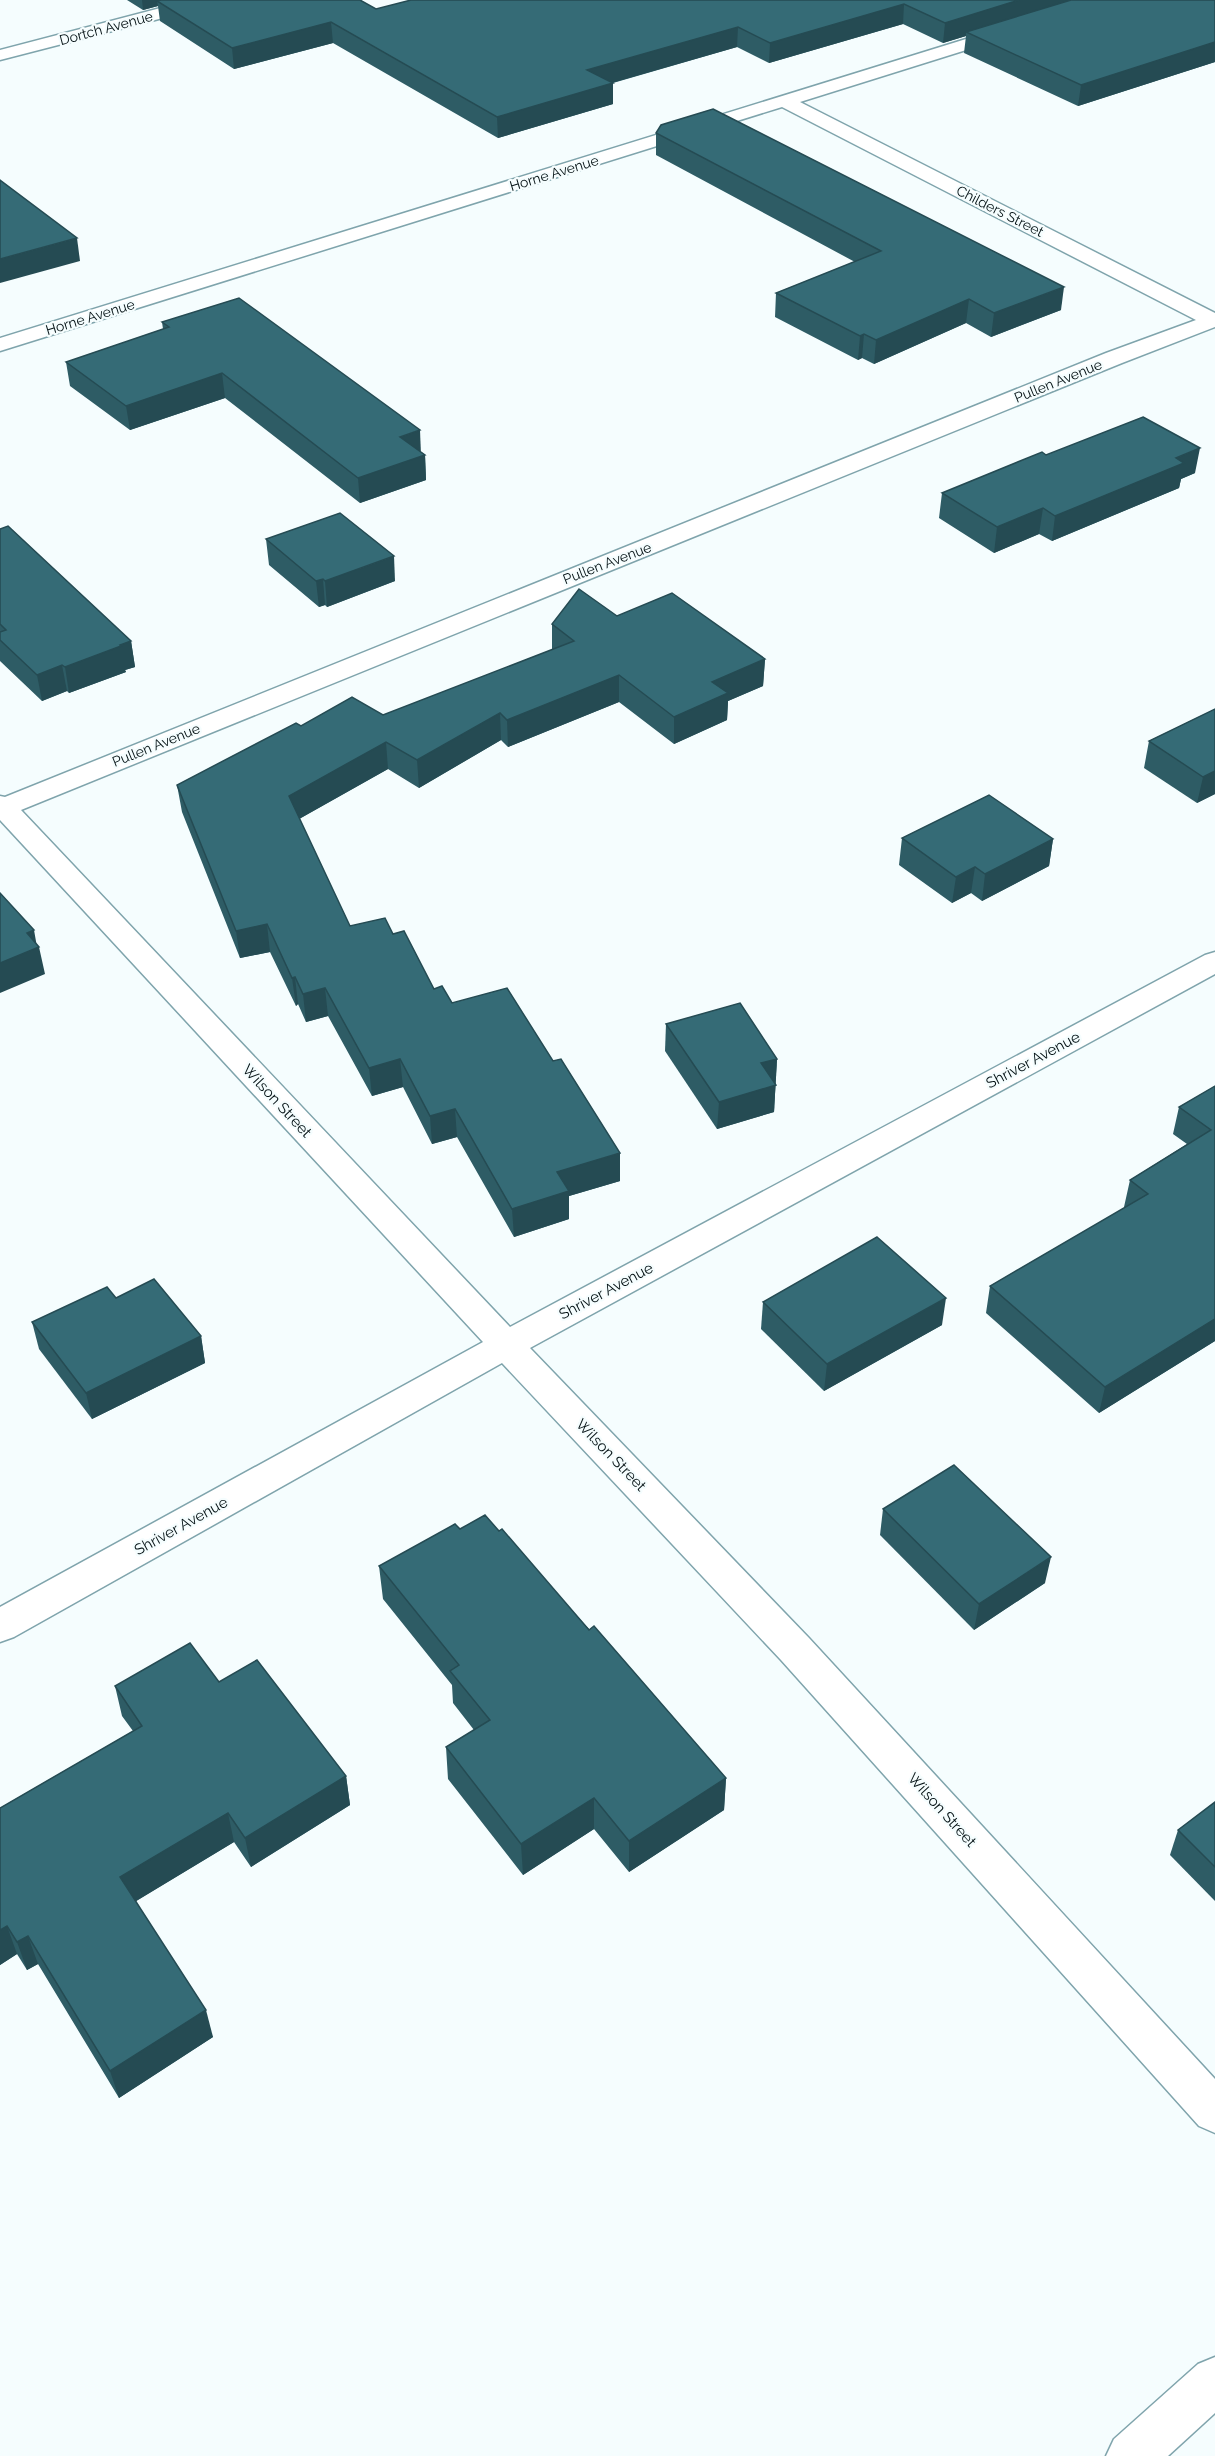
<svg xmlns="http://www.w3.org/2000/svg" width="1215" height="2456" viewBox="0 0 1215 2456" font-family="Raleway,sans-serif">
  <rect width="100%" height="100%" fill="#f5fdfe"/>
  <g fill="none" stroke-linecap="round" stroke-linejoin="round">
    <defs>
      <g id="minor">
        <path d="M191 0H219L217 4 0 60V50Z"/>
        <path d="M1008 26 1014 27 1017 31 1014 35 800 102 1215 313V327L1122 363 21 810 510 1327 1205 955 1215 952V974L530 1348 809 1638 1215 2079V2133L1199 2126 781 1660 502 1363 14 1637 0 1642V1607L483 1342 0 820V796L5 797 1106 353 1196 320 782 107 0 351V338Z"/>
        <path d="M1215 2357V2413L1168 2456H1106L1114 2439 1198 2364Z"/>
      </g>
    </defs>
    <!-- minor casing -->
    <use href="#minor" stroke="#7fa4ac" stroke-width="3"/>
    <!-- minor -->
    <use href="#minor" fill="#fff" fill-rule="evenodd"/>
  </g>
  <!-- wall -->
  <g fill="#2e5c65">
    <path d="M127 0H360L376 9 1215 0V62L1078 106 964 53 966 36 943 43 903 24 769 63 737 47 613 83V104L498 138 333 43 234 69 160 21 158 6 143 10Z"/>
    <path d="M656 133 1061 310 991 337 966 323 874 364 862 358 858 360 775 317 776 293 855 262 656 155Z"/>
    <path d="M162 322 421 452 425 455 426 480 360 503 225 398 130 430 70 386 66 362 163 329Z"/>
    <path d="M1046 455 1195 473 1181 479 1179 488 1052 541 1039 534 994 553 939 518 942 493Z"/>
    <path d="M0 529 131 641 135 667 125 670 126 672 69 693 67 691 42 701 0 661Z"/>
    <path d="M266 539 395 581 327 607 325 605 319 607 269 565Z"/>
    <path d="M617 616 765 659 763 686 728 701 727 720 674 744 619 702 508 747 501 740 419 788 388 769 299 819 350 926 393 934 434 989 452 1003 620 1181 569 1196V1219L514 1237 457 1137 432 1144 403 1087 372 1096 328 1016 306 1022 298 1004 296 1006 270 952 240 958 182 812 177 785 301 726 383 715 552 650V624Z"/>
    <path d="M1215 709V794L1197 803 1144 768 1149 741Z"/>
    <path d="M902 838 1053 839 1049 866 982 901 971 893 952 903 899 865Z"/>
    <path d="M666 1024 777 1059 774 1112 717 1129 665 1051Z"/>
    <path d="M1215 1086V1341L1099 1413 986 1313 990 1286 1125 1208 1124 1207 1130 1180 1187 1144 1173 1134 1179 1107Z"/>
    <path d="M116 1298 201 1336 205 1363 92 1419 39 1349 32 1322Z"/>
    <path d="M763 1302 942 1325 824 1391 761 1329Z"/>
    <path d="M883 1509 1045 1583 974 1630 880 1535Z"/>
    <path d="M460 1529 499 1531 726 1778 724 1810 629 1872 594 1829 523 1875 448 1779 446 1747 474 1730 453 1703 452 1685 383 1599 379 1566Z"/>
    <path d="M115 1686 346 1776 350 1805 251 1867 234 1842 136 1901 213 2037 119 2098 38 1964 27 1970 17 1954 0 1965V1808L133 1731 122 1716Z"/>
    <path d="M1215 1802V1901L1170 1855 1178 1830Z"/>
  </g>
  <!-- shaded-wall -->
  <g fill="#254b53">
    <path d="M142 0H182L157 1 158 6 143 10Z"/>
    <path d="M1019 0H1081L966 32V36L943 43 945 23Z"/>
    <path d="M904 4 903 24 769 63 770 43Z"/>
    <path d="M331 22 333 43 234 69 232 48Z"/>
    <path d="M738 27 737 47 587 90V70Z"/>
    <path d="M1215 42V62L1078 106 1081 85Z"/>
    <path d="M613 83V104L498 138 497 117Z"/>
    <path d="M77 238 80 261 0 283V259Z"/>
    <path d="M1064 287 1061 310 991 337 994 313Z"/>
    <path d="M969 299 966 323 874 364 876 340Z"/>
    <path d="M864 334 862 358 858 360 860 336Z"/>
    <path d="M222 373 225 398 130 430 126 406Z"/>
    <path d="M420 430 421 455 400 437Z"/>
    <path d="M1200 448 1195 473 1181 479 1179 488 1052 541 1055 516 1176 458Z"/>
    <path d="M425 455 426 480 360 503 358 478Z"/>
    <path d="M1043 508 1039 534 994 553 997 527Z"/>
    <path d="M394 556 395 581 327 607 325 581Z"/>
    <path d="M323 579 325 605 319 607 316 581Z"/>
    <path d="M131 641 135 667 125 670 126 672 69 693 65 667Z"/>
    <path d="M765 659 763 686 728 701 727 720 674 744V717L712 682Z"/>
    <path d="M62 665 67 691 42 701 37 675Z"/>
    <path d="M619 675V702L508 747 507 720Z"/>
    <path d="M500 713 501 740 419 788 417 760Z"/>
    <path d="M386 742 388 769 292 823 289 796Z"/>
    <path d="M1215 771V794L1197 803 1203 777Z"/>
    <path d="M1053 839 1049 866 982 901 985 874Z"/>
    <path d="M975 867 971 893 952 903 956 877Z"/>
    <path d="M267 924 270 952 240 958 236 931Z"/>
    <path d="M34 930 37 947H39L45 974 0 993V963L27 933Z"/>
    <path d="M295 977 298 1004 296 1006 292 978Z"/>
    <path d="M325 988 328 1016 306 1022 303 994Z"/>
    <path d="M400 1059 403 1087 372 1096 369 1068Z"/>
    <path d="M777 1059 774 1112 717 1129 719 1102 761 1063Z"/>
    <path d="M455 1109 457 1137 432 1144 430 1116Z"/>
    <path d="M620 1153V1181L569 1196V1219L514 1237 512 1209 557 1172Z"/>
    <path d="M946 1298 942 1325 824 1391 827 1364Z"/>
    <path d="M1215 1319V1341L1099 1413 1105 1387Z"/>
    <path d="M201 1336 205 1363 92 1419 86 1393Z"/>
    <path d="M1051 1557 1045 1583 974 1630 979 1604Z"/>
    <path d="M346 1776 350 1805 251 1867 245 1838Z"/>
    <path d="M726 1778 724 1810 629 1872V1841Z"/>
    <path d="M594 1798V1829L523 1875 521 1844Z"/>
    <path d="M228 1813 234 1842 128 1906 120 1877Z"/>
    <path d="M7 1926 17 1954 0 1965V1930Z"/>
    <path d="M28 1936 38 1964 27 1970 17 1942Z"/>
    <path d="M206 2010 213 2037 119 2098 110 2071Z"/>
  </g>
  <!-- building -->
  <g fill="#356b76" stroke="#254b53" stroke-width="1.5">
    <path d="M161 0H360L376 9 411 0H1019L945 23 904 4 770 43 738 27 587 70 613 83 497 117 331 22 232 48 157 1Z"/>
    <path d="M1071 0H1215V42L1081 85 966 32Z"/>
    <path d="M713 109 1064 287 994 313 969 299 876 340 864 334 860 336 776 293 881 251 656 133 661 125Z"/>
    <path d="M0 180 77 238 0 259Z"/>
    <path d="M239 298 420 430 400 437 425 455 358 478 222 373 126 406 66 362 169 327 162 322Z"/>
    <path d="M1143 417 1200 448 1176 458 1184 463 1055 516 1043 508 997 527 942 493 1042 452 1046 455Z"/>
    <path d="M340 513 394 556 325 581 323 579 316 581 266 539Z"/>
    <path d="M8 526 131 641 120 645 121 646 65 667 62 665 37 675 0 640V632L6 630 0 624V529Z"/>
    <path d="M579 589 617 616 672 593 765 659 712 682 728 693 674 717 619 675 507 720 500 713 417 760 386 742 289 796 350 926 385 918 393 934 404 931 434 989 442 986 452 1003 507 988 553 1061 561 1059 620 1153 557 1172 569 1191 512 1209 455 1109 430 1116 400 1059 369 1068 325 988 303 994 295 977 292 978 267 924 236 931 177 785 296 723 301 726 352 697 383 715 574 641 552 624Z"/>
    <path d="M1215 709V771L1203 777 1149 741Z"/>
    <path d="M989 795 1053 839 985 874 975 867 956 877 902 838Z"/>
    <path d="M0 893 34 930 27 933 39 947 0 963Z"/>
    <path d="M740 1003 777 1059 761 1063 776 1085 719 1102 666 1024Z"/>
    <path d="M1215 1086V1319L1105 1387 990 1286 1148 1194 1130 1180 1211 1130 1179 1107Z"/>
    <path d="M877 1237 946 1298 827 1364 763 1302Z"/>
    <path d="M154 1279 201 1336 86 1393 32 1322 107 1287 116 1298Z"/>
    <path d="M954 1465 1051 1557 979 1604 883 1509Z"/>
    <path d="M485 1515 499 1531 502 1529 589 1630 594 1626 726 1778 629 1841 594 1798 521 1844 446 1747 490 1720 450 1671 459 1665 379 1566 455 1524 460 1529Z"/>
    <path d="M190 1643 219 1682 257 1660 346 1776 245 1838 228 1813 120 1877 206 2010 110 2071 28 1936 17 1942 7 1926 0 1930V1808L142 1726 115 1686Z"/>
    <path d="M1215 1802V1867L1178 1830Z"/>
  </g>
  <g text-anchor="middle" stroke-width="4.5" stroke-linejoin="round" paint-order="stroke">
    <!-- far-street labels -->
    <g font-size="14" fill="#031013" stroke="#f5fdfe">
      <text transform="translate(106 28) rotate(-15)" y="5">Dortch Avenue</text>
      <text transform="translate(554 173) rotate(-17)" y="5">Horne Avenue</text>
      <text transform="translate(1000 211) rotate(27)" y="5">Childers Street</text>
      <text transform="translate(90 317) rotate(-17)" y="5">Horne Avenue</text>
      <text transform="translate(1058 381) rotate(-22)" y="5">Pullen Avenue</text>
      <text transform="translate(607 563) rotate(-21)" y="5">Pullen Avenue</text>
      <text transform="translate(156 745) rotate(-22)" y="5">Pullen Avenue</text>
    </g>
    <!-- street labels -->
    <g font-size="15" fill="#031013" stroke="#f5fdfe">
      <text transform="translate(1033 1060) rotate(-28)" y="5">Shriver Avenue</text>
      <text transform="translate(277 1101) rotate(47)" y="5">Wilson Street</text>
      <text transform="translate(606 1291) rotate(-28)" y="5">Shriver Avenue</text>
      <text transform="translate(611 1455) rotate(46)" y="5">Wilson Street</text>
      <text transform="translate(181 1526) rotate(-29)" y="5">Shriver Avenue</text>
      <text transform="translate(942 1810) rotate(48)" y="5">Wilson Street</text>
    </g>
  </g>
</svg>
